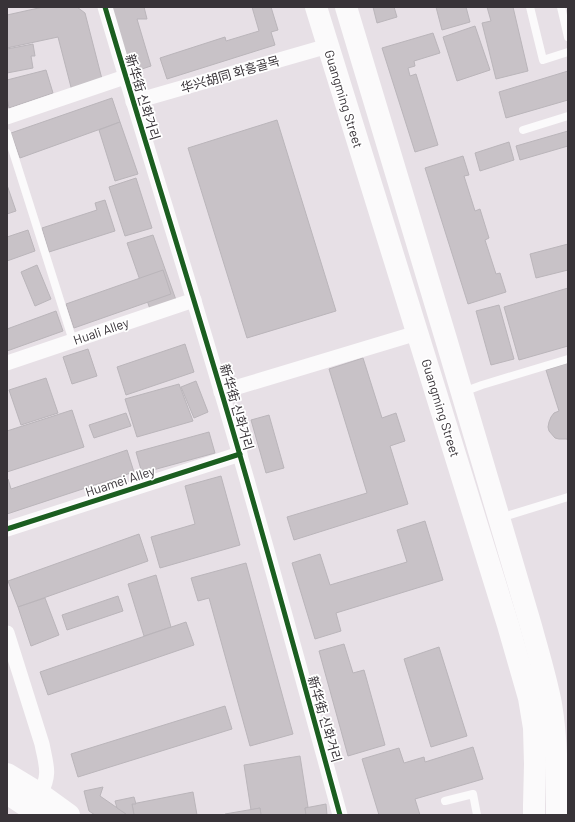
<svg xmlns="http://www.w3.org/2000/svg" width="575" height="822" viewBox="0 0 575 822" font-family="Barlow,'Noto Sans SC','Noto Sans KR',sans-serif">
  <rect width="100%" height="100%" fill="#e7e0e6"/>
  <!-- building -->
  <g fill="#c8c2c7" stroke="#bab5ba">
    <path d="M43 7H77L85 13 103 83 72 91 58 37 7 48V15Z"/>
    <path d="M110 7H144L147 19H137L151 66 133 72Z"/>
    <path d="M252 7H271L278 30 271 32 275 45 167 79 160 58 225 37 226 41 259 31Z"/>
    <path d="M373 7H394L397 17 377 23Z"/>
    <path d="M436 7H466L470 22 442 30Z"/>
    <path d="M487 7H513L528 71 496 79 482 23 491 21Z"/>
    <path d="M475 26 490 70 457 81 443 37Z"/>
    <path d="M433 33 440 53 414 61 415 66 408 68 410 76 416 74 438 145 415 152 382 48Z"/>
    <path d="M33 44 35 56H31L33 68 7 73V49Z"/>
    <path d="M46 70 53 93 9 108 7 98V80Z"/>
    <path d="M568 71V100L506 118 499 92Z"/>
    <path d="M112 98 120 122 20 158 11 133Z"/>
    <path d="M277 120 336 311 247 338 188 148Z"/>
    <path d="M120 122 138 174 115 181 99 130Z"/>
    <path d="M568 131V146L520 160 516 146Z"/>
    <path d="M509 142 514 160 480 171 475 153Z"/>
    <path d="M463 156 469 175 464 176 475 211 480 209 489 238 485 240 496 274 500 273 506 292 468 304 425 168Z"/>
    <path d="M136 178 152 228 125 236 109 187Z"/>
    <path d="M7 185 16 211 7 214Z"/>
    <path d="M105 200 115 231 49 252 42 228 97 210 95 203Z"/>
    <path d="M28 230 35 251 7 261V237Z"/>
    <path d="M153 235 176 300 150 309 127 243Z"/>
    <path d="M568 244V270L536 278 530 254Z"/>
    <path d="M37 265 51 299 35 306 21 272Z"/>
    <path d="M163 270 171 294 74 328 66 304Z"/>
    <path d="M568 288V346L519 360 504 307Z"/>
    <path d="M499 305 514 359 491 365 476 311Z"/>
    <path d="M56 311 63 331 7 351V329Z"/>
    <path d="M185 344 194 372 126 395 117 367Z"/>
    <path d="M88 349 97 376 72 384 63 357Z"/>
    <path d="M363 358 382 418 396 413 405 441 390 446 408 504 294 540 287 517 367 493 329 369Z"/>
    <path d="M568 363V442L567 439H559L555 438 549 431 548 427 549 422 551 417 554 413 559 411 546 370Z"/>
    <path d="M46 378 58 413 21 425 9 390Z"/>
    <path d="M196 381 208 412 194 418 181 387Z"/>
    <path d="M179 384 193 421 137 437 125 399Z"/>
    <path d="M72 410 84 447 7 472V431Z"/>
    <path d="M126 413 131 426 94 438 89 425Z"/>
    <path d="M269 415 284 468 266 473 251 420Z"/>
    <path d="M209 432 215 453 142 473 136 452Z"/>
    <path d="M127 450 134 472 7 514V480L8 479 11 489Z"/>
    <path d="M221 476 240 545 160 568 151 537 195 524 185 486Z"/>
    <path d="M425 521 443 580 336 613 341 631 315 639 292 563 320 554 330 585 407 562 397 530Z"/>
    <path d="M139 534 148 561 18 607 8 581Z"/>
    <path d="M246 563 293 734 250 746 209 598 198 601 191 578Z"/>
    <path d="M156 575 171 627 144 636 128 584Z"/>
    <path d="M118 596 123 611 67 630 62 615Z"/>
    <path d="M45 598 59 635 31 646 18 607Z"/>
    <path d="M186 622 194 645 48 695 40 672Z"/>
    <path d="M344 644 353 673 364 670 385 745 348 756 319 651Z"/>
    <path d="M439 647 467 736 431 747 404 659Z"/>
    <path d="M225 706 232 729 78 777 71 754Z"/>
    <path d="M473 747 483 779 415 799 420 815H379L362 759 399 748 404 763 424 757 425 762Z"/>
    <path d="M300 756 308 807 305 808 306 815H261L260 808 251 810 244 765Z"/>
    <path d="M103 787 100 796 126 814 125 815H95L89 811 84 791Z"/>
    <path d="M193 792 197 815H134L132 804Z"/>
    <path d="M134 797 136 804H132L134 815H125L126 814 117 808 115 801Z"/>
    <path d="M326 804 327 815H306L305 808Z"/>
    <path d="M260 808 261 815H225V814Z"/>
  </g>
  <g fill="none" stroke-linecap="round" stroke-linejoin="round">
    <!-- lane -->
    <g stroke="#fbfafb" stroke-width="8">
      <path d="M530 7 543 60 568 52"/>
      <path d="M561 7 568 37"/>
      <path d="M523 130 568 116"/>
      <path d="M7 133 73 341"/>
      <path d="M463 392 482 385 568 359"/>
      <path d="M500 518 568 497"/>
      <path d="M445 801 473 794 477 815"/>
    </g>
    <!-- street -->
    <g stroke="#fbfafb" stroke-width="15">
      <path d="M105 7C149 156 196 303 239 452 274 573 307 694 340 815"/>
      <path d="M133 102 328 46"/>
      <path d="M7 117 125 77"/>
      <path d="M7 363 194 300"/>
      <path d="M221 392 417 333"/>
      <path d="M7 529 240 454"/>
      <path d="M7 633 42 744C46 765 51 774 40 794"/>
    </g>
    <!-- secondary -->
    <g stroke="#fbfafb" stroke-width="22">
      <path d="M7 774 40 794 69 815"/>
      <path d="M7 793 40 815"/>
    </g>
    <!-- primary -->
    <g stroke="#fbfafb" stroke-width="22">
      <path d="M316 7 508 625 529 698 534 728 535 764 534 806V815"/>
      <path d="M346 7 446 339 531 626C538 652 546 678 551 704 557 740 557 778 557 815"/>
    </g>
    <defs>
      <g id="cycleway">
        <path d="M105 7C149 156 196 303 239 452 274 573 307 694 340 815"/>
        <path d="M7 529 240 454"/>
      </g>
    </defs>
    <!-- cycleway casing -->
    <use href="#cycleway" stroke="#fff" stroke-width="8"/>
    <!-- cycleway -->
    <use href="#cycleway" stroke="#1b5e20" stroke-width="5"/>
  </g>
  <g text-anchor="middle" stroke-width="3.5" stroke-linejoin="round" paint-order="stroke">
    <!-- street labels -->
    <g font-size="13" fill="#383338" stroke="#fff">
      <text transform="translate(230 74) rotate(-16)" y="5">华兴胡同 화흥골목</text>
      <text transform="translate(143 97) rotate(73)" y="5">新华街 신화거리</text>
      <text transform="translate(344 99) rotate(73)" y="5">Guangming Street</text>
      <text transform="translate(101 331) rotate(-19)" y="5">Huali Alley</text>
      <text transform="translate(237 407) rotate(74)" y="5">新华街 신화거리</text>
      <text transform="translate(441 408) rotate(73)" y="5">Guangming Street</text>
      <text transform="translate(120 481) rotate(-18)" y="5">Huamei Alley</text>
      <text transform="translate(325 719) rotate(74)" y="5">新华街 신화거리</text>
    </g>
  </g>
  <!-- border -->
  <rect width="575" height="822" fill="none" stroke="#383338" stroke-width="16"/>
</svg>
